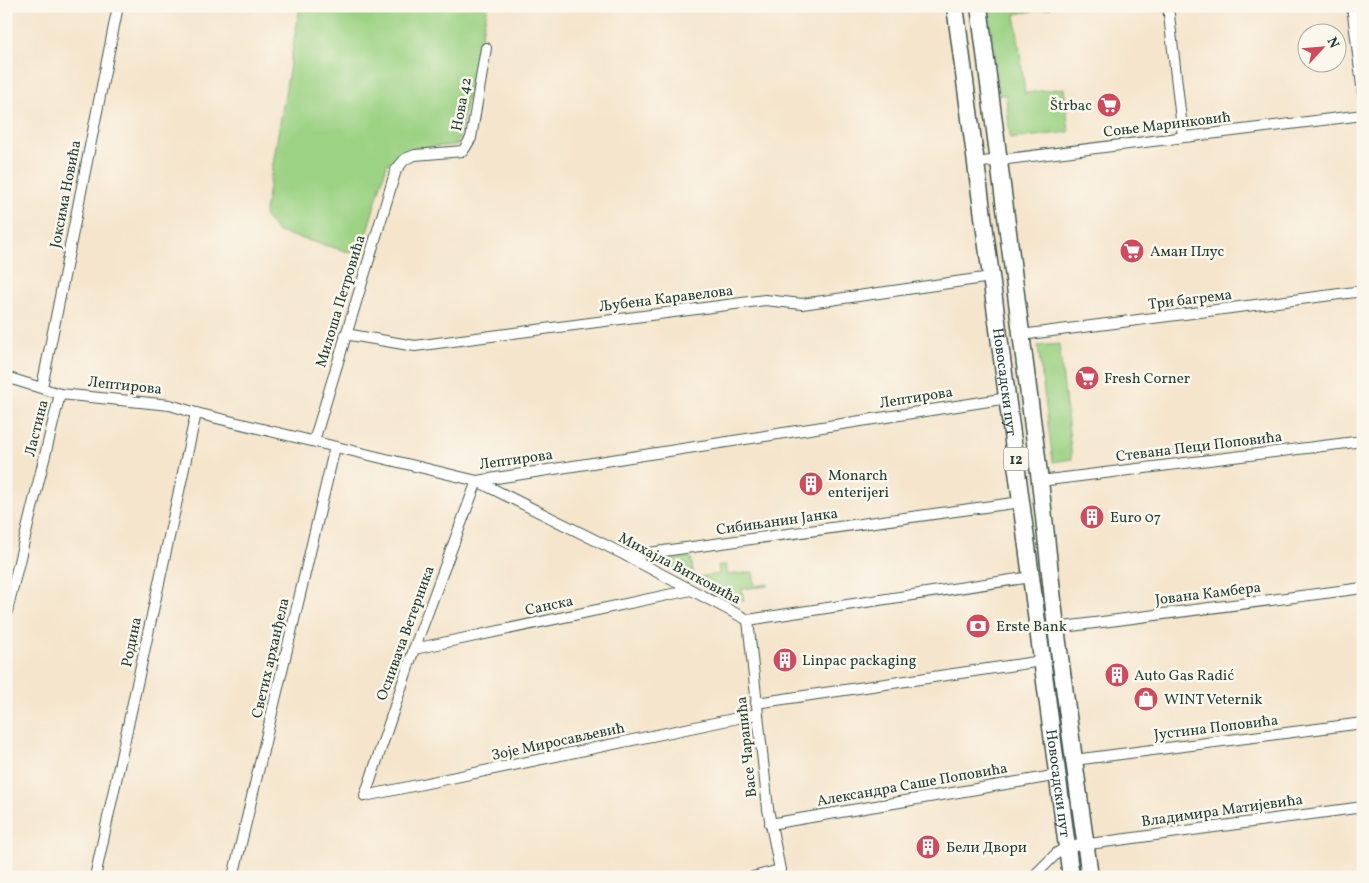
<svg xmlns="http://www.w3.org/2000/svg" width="1369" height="883" viewBox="0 0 1369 883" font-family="Vollkorn,serif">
  <rect width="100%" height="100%" fill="#fbf7ec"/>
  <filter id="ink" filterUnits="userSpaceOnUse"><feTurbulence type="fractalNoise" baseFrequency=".02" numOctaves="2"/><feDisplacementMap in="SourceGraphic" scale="10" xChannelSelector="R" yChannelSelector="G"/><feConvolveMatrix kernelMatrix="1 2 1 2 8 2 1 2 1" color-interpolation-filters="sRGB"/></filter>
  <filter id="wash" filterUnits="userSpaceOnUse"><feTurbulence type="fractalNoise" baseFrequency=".0096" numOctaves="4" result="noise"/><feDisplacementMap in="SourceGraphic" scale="20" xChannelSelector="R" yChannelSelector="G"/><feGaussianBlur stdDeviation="1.12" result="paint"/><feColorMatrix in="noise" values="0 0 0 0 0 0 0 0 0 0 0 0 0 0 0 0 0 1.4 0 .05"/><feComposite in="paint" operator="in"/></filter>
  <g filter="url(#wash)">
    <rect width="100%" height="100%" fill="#f5e5cc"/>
    <!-- grass -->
    <g fill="#9bd283" stroke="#5d885c">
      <path d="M300 6H488L457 145 414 148 387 164 360 255 278 232 264 216Z"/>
      <path d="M988 6H1051V8L1015 14 1025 93 1064 88 1069 132 1010 139 1006 95H999Z"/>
      <path d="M1059 344 1072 459 1053 462 1038 346Z"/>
      <path d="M691 557 694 578 689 579 656 561Z"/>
      <path d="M726 565 728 575 753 572 755 586 768 584V586L742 589 744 602 699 577 719 574 718 566Z"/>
    </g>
  </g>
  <g filter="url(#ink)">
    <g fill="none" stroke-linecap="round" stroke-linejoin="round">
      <defs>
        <g id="street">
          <path d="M1168 6 1183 137"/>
          <path d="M1352 6 1363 94"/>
          <path d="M975 163 1363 115"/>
          <path d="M345 334 415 346 765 300 802 304 991 277"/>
          <path d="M1021 335 1363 291"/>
          <path d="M6 377 60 394 170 405 196 413 477 481 1008 398"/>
          <path d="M42 387 118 6"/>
          <path d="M314 441 396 170 405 159 415 155 463 151 471 138 486 48"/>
          <path d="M1040 481 1363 441"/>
          <path d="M627 556 1021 502"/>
          <path d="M6 615 60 394"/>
          <path d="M748 620 768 809 780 870 753 877"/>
          <path d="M1056 628 1363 588"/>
          <path d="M414 649 691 590"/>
          <path d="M756 703 1042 661"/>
          <path d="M1074 760 1363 723"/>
          <path d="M365 796 414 649 477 481 627 556 748 620 1031 577"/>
          <path d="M365 796 757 714"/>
          <path d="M770 824 1059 775"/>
          <path d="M95 877 196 413"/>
          <path d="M233 877 335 447"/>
          <path d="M1033 877 1057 853 1067 847 1363 807"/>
        </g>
        <g id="primary">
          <path id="s1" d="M955 6 1071 877"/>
          <path d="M979 6 1040 481 1056 628 1090 877"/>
        </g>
      </defs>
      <!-- street casing -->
      <use href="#street" stroke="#3f564b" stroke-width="12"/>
      <!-- primary casing -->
      <use href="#primary" stroke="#3f564b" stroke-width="19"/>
      <!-- street -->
      <use href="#street" stroke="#fff" stroke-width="10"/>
      <!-- primary -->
      <use href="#primary" stroke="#fff" stroke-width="16"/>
    </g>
  </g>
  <!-- icons -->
  <defs>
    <symbol id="supermarket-disc" viewBox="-11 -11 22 22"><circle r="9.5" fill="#d1495b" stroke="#fbf7ec"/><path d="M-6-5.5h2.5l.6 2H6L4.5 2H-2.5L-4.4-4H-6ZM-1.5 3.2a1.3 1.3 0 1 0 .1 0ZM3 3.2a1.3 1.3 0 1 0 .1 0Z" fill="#fff"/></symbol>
    <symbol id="building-disc" viewBox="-11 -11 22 22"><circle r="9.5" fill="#d1495b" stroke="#fbf7ec"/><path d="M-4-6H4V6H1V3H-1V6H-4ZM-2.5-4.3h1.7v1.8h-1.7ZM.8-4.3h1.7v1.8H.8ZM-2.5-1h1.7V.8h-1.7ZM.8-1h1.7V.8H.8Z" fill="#fff"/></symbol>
    <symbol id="bank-disc" viewBox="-11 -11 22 22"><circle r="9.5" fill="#d1495b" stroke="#fbf7ec"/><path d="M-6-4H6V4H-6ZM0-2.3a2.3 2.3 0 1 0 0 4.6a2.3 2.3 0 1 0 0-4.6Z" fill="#fff"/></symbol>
    <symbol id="shop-disc" viewBox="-11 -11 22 22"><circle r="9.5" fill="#d1495b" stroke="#fbf7ec"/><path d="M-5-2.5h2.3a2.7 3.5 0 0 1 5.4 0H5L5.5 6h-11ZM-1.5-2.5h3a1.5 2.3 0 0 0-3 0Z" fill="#fff"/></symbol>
  </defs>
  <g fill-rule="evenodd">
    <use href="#supermarket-disc" x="1095" y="91" width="28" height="28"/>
    <use href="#supermarket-disc" x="1118" y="237" width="28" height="28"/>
    <use href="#supermarket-disc" x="1073" y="364" width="28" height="28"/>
    <use href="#building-disc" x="797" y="470" width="28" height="28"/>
    <use href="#building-disc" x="1078" y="503" width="28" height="28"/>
    <use href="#bank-disc" x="964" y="612" width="28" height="28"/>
    <use href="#building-disc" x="771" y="646" width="28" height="28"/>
    <use href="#building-disc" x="1103" y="661" width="28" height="28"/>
    <use href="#shop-disc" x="1132" y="685" width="28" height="28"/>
    <use href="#building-disc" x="914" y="833" width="28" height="28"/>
  </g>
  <g text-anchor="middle" stroke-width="5" stroke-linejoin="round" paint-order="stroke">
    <!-- shield labels -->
    <rect fill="#fbf7ec" stroke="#61756b" stroke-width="1" x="1003.5" y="447.5" width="25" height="23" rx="4"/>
    <g font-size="14" font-weight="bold" fill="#1f3d34">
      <text x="1016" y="464">12</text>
    </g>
    <!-- street labels -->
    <g font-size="15" fill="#1f3d34" stroke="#fbf7ec">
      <text transform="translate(461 104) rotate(-79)" y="5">Нова 42</text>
      <text transform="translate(1167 124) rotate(-7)" y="5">Соње Маринковић</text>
      <text transform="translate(65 194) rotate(-79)" y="5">Јоксима Новића</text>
      <text transform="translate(666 298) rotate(-7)" y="5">Љубена Каравелова</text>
      <text transform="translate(1190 299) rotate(-7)" y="5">Три багрема</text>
      <text transform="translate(340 301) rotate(-73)" y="5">Милоша Петровића</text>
      <text dy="5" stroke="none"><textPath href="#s1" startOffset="379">Новосадски пут</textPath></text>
      <text transform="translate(125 385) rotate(6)" y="5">Лептирова</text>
      <text transform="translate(916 397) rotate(-9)" y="5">Лептирова</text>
      <text transform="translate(36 428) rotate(-76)" y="5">Ластина</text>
      <text transform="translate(1199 446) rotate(-7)" y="5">Стевана Пеци Поповића</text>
      <text transform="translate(516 459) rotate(-8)" y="5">Лептирова</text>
      <text transform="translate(777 521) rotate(-8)" y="5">Сибињанин Јанка</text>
      <text transform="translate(680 568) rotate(28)" y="5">Михајла Витковића</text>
      <text transform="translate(1208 593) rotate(-7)" y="5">Јована Камбера</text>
      <text transform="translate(549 605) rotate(-12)" y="5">Санска</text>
      <text transform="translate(405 633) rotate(-70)" y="5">Оснивача Ветерника</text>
      <text transform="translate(131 642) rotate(-78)" y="5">Родина</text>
      <text transform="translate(270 658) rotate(-77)" y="5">Светих арханђела</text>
      <text transform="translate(1216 727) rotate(-7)" y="5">Јустина Поповића</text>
      <text transform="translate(558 741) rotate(-12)" y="5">Зоје Миросављевић</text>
      <text transform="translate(746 747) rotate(-96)" y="5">Васе Чарапића</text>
      <text dy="5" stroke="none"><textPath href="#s1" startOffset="784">Новосадски пут</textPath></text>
      <text transform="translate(912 784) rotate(-10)" y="5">Александра Саше Поповића</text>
      <text transform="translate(1222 810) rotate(-8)" y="5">Владимира Матијевића</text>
    </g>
    <!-- poi labels -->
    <g font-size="15" fill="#1f3d34" stroke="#fbf7ec" text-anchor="start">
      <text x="1092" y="110" text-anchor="end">Štrbac</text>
      <text x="1150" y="256">Аман Плус</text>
      <text x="1104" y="383">Fresh Corner</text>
      <text x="828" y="480">Monarch<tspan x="828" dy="17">enterijeri</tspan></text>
      <text x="1110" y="522">Euro 07</text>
      <text x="996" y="631">Erste Bank</text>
      <text x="802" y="665">Linpac packaging</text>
      <text x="1134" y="680">Auto Gas Radić</text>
      <text x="1164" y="704">WINT Veternik</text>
      <text x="946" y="852">Бели Двори</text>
    </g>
  </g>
  <!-- margin -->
  <rect width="1369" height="883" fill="none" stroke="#fbf7ec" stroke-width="25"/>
  <!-- north arrow -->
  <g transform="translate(1322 48) rotate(64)"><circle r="24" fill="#fbf7ec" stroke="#a3ada2"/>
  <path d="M0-4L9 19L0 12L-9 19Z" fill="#d1495b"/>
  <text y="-8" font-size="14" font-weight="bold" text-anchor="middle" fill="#1f3d34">N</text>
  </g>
</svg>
